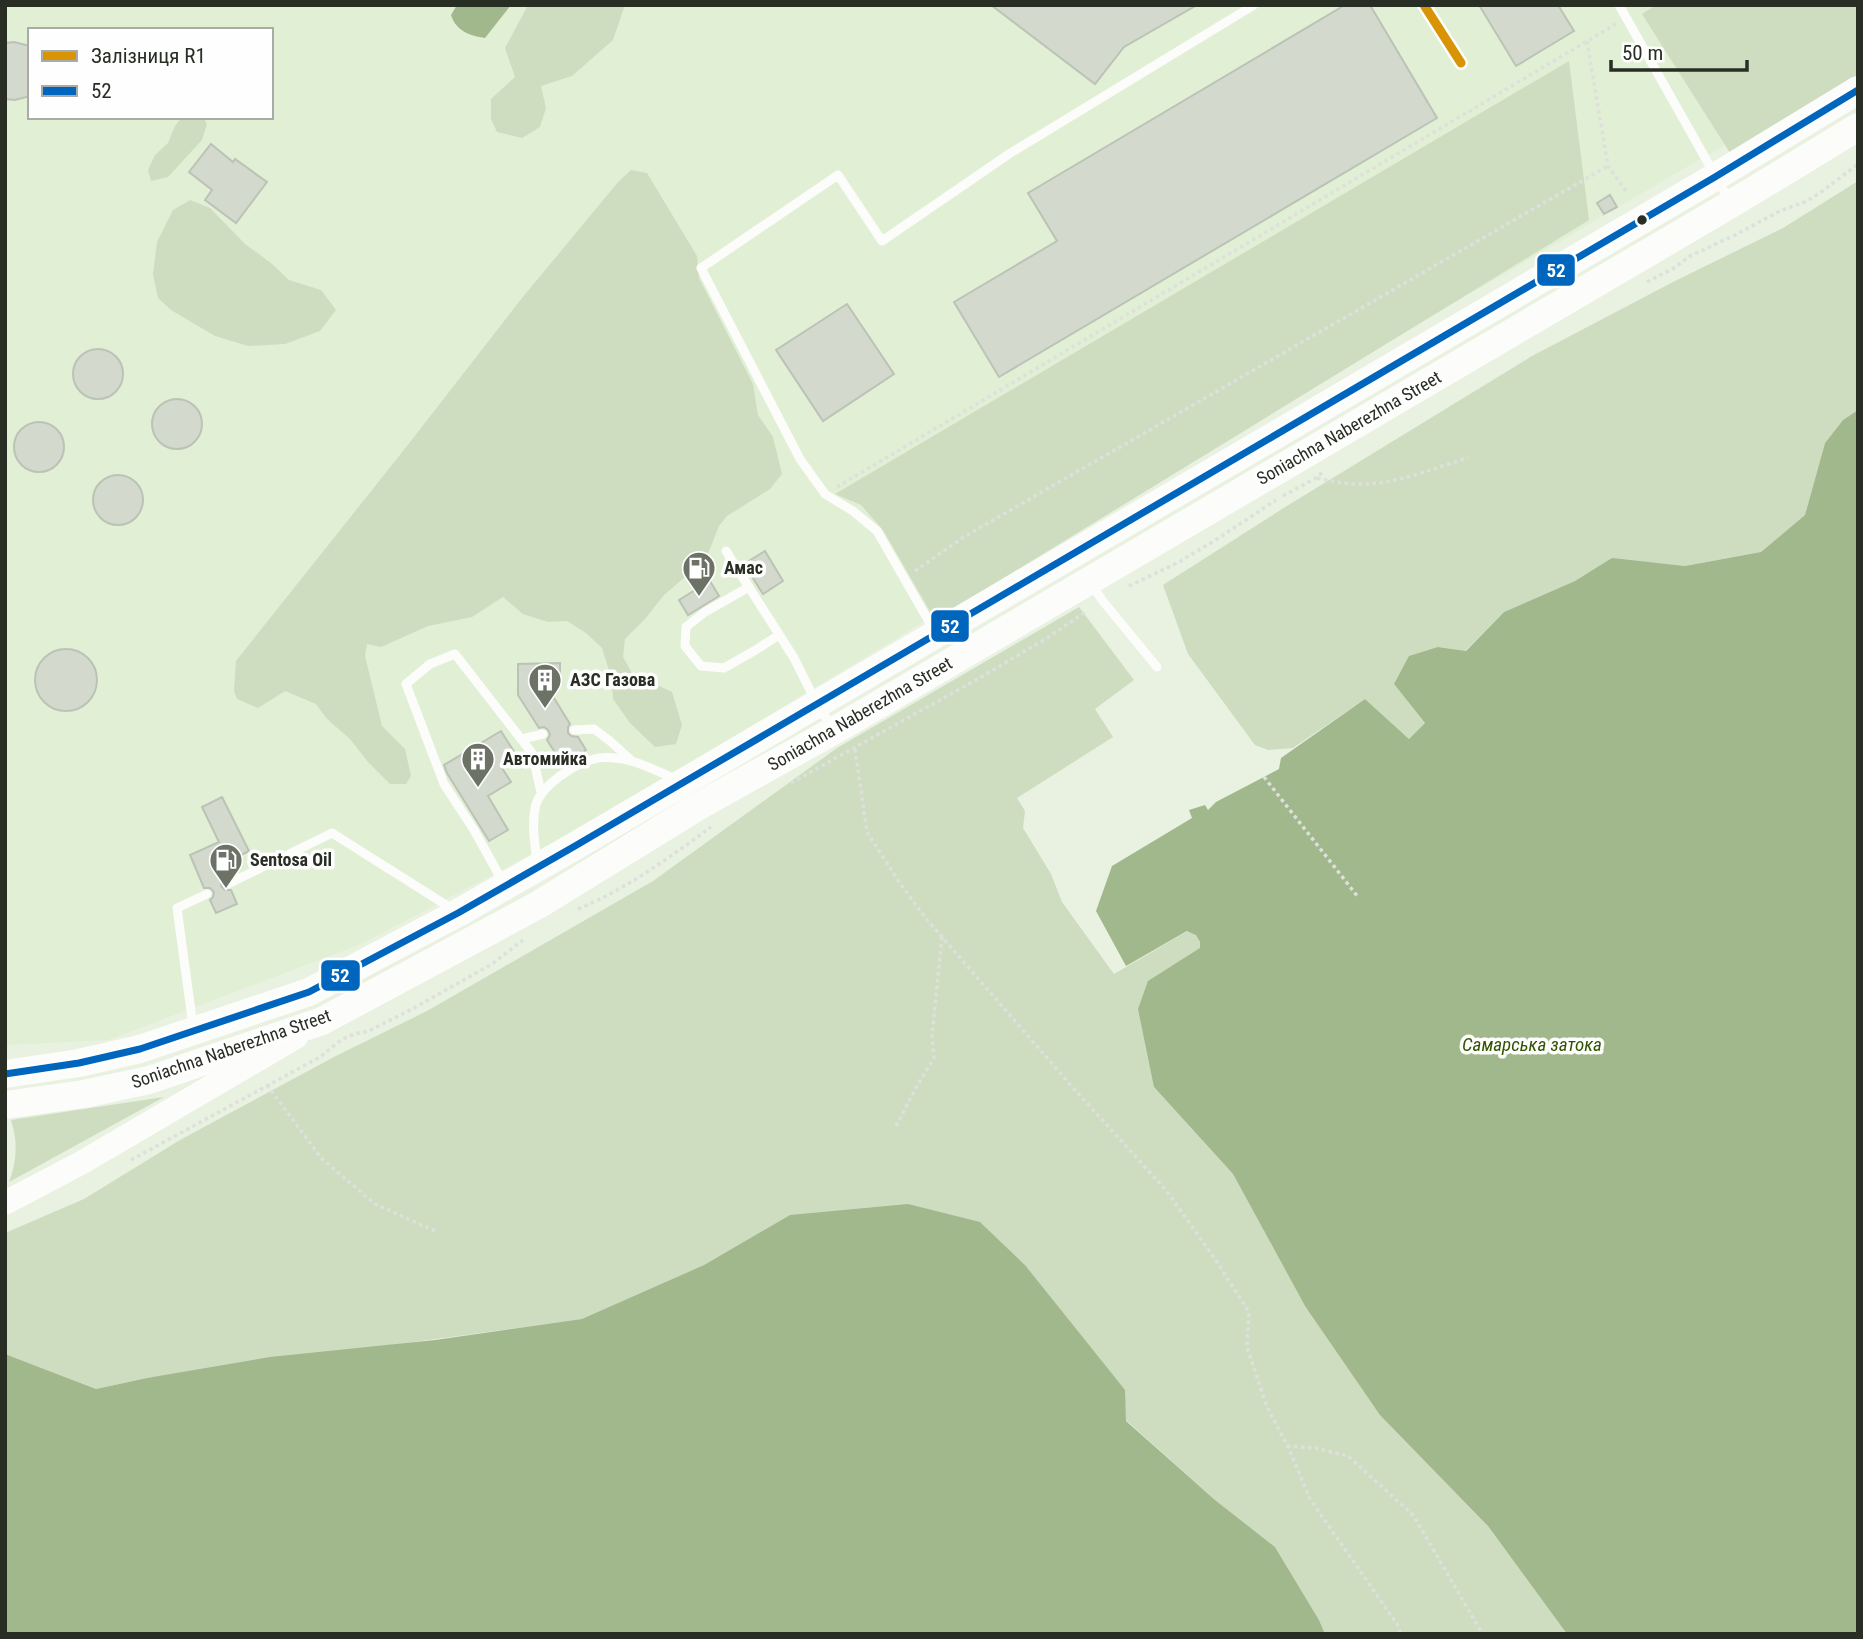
<svg xmlns="http://www.w3.org/2000/svg" width="1863" height="1639" viewBox="0 0 1863 1639" font-family="'Roboto Condensed',sans-serif">
  <rect width="100%" height="100%" fill="#e9f1e1"/>
  <!-- built -->
  <path fill="#e1efd5" fill-rule="evenodd" d="M5 5H1858V67L1334 373 598 819 361 944 108 1040 5 1045ZM30 30H271V117H30Z"/>
  <!-- green -->
  <g fill="#ceddc0">
    <path d="M528 5H625L613 40 572 76 541 86 546 108 540 127 522 138 497 132 491 119V99L515 77 505 48Z"/>
    <path d="M1656 5H1858V78L1730 153 1642 14Z"/>
    <path d="M1569 61 1589 220 935 620 883 530 861 505 835 494Z"/>
    <path d="M182 117H203L207 124 202 140 168 177 151 181 148 170 155 155 168 143 175 126Z"/>
    <path d="M631 170 647 173 697 256 699 278 753 384 758 415 773 437 782 474 770 489 727 516 719 526 706 559 664 595 644 620 625 639 623 657 632 673 672 692 682 725 676 744 655 747 630 723 613 699 612 680 602 648 586 633 567 621 548 622 523 614 503 597 472 617 428 626 381 647 367 644 365 656 382 726 405 749 411 776 406 784H390L368 762 350 739 327 719 316 704 285 691 258 708 237 699 234 691 236 661 407 446 522 298 619 181Z"/>
    <path d="M1858 181V410L1843 420 1825 443 1805 515 1761 552 1685 566 1612 559 1575 581 1504 612 1465 651 1438 647 1394 684 1425 723 1409 739 1365 699 1293 748 1268 750 1255 745 1188 654 1163 585 1282 509 1532 356 1673 282 1783 228Z"/>
    <path d="M190 200 210 208 245 244 271 263 289 280 321 290 336 310 320 331 285 344 248 346 215 336 171 310 158 298 153 274 157 242 173 210Z"/>
    <path d="M1079 607 1134 680 1095 709 1113 737 1017 798 1025 811 1023 828 1051 874 1062 902 1114 974 1188 931 1196 934 1200 943V948L1154 1087 1233 1174 1305 1306 1488 1526 1567 1634H1325L1319 1620 1275 1547 1215 1500 1126 1420 1124 1390 1025 1265 980 1222 790 1215 704 1265 583 1319 147 1378 96 1389 5 1354V1233L84 1199 180 1140 334 1057 427 1011 653 881 837 748Z"/>
    <path d="M164 1097 9 1182C17 1162 18 1141 11 1120Z"/>
  </g>
  <!-- water -->
  <g fill="#a1b78c">
    <path d="M457 5H511L485 38C470 36 456 31 451 15Z"/>
    <path d="M1858 410V1634H1567L1488 1526 1380 1415 1305 1306 1233 1174 1154 1087 1138 1009 1148 981 1200 948V942L1196 935 1187 931 1126 966 1096 911 1112 866 1192 818 1189 810 1205 805 1208 810 1216 802 1279 769 1281 758 1365 699 1409 739 1425 723 1394 684 1409 656 1438 647 1466 651 1504 612 1575 581 1612 558 1685 566 1761 552 1805 515 1825 443 1843 420Z"/>
    <path d="M908 1204 980 1222 1025 1265 1125 1390 1126 1421 1215 1500 1275 1547 1319 1620 1325 1634H5V1354L96 1389 147 1378 270 1357 435 1340 582 1319 704 1265 790 1215Z"/>
  </g>
  <!-- building -->
  <g fill="#d3d9cd" stroke="#bcc3b6" stroke-width="2">
    <path d="M991 5H1197L1124 47 1095 84Z"/>
    <path d="M1345 5H1370L1437 118 999 377 954 302 1057 241 1028 193Z"/>
    <path d="M1479 5H1558L1574 31 1516 66Z"/>
    <path d="M14 42 30 46V96L15 100 5 99V43Z"/>
    <path d="M211 144 233 162 235 159 267 182 236 223 205 200 212 190 189 172Z"/>
    <path d="M1610 195 1617 207 1604 214 1597 203Z"/>
    <path d="M847 304 894 374 823 421 776 350Z"/>
    <circle cx="98" cy="374" r="25"/>
    <circle cx="177" cy="424" r="25"/>
    <circle cx="39" cy="447" r="25"/>
    <circle cx="118" cy="500" r="25"/>
    <path d="M765 551 783 581 763 594 744 564Z"/>
    <path d="M710 581 719 596 688 615 679 600Z"/>
    <circle cx="66" cy="680" r="31"/>
    <path d="M560 663V685H546L570 724 568 727V733L571 736 578 737 586 750 563 765 547 740 550 735 548 730 544 727 539 728 518 695V664Z"/>
    <path d="M501 731 518 758 502 768 511 782 488 796 508 830 489 841 447 773 444 765Z"/>
    <path d="M222 797 249 851 219 866 225 878 222 881 221 886 225 890H231L237 904 216 913 210 900 213 897 214 892 210 888H204L190 855 219 842 202 807Z"/>
  </g>
  <g fill="none" stroke-linecap="round" stroke-linejoin="round">
    <!-- path -->
    <g stroke="#dde0db" stroke-width="3.5" stroke-dasharray="3.5 3.5" stroke-linecap="butt">
      <path d="M1587 41 1608 166 1628 194"/>
      <path d="M1647 282 1674 268 1690 256 1733 236 1782 210 1805 202 1820 193 1858 164"/>
      <path d="M1317 478C1334 482 1350 485 1367 484 1399 483 1437 467 1468 458"/>
      <path d="M837 487 1616 24"/>
      <path d="M1283 496 1316 478 1324 471"/>
      <path d="M915 571 962 538 1608 166"/>
      <path d="M1129 586 1179 562 1214 541 1276 500"/>
      <path d="M855 749 867 832 901 885 928 921 1075 1090 1165 1189 1211 1253 1249 1312 1247 1347 1267 1407 1289 1449 1310 1499 1397 1624 1401 1634"/>
      <path d="M1264 777 1358 897"/>
      <path d="M791 783 983 676 1047 638 1087 611"/>
      <path d="M578 909C625 890 670 857 711 827"/>
      <path d="M267 1085 322 1159 375 1204 435 1231"/>
      <path d="M896 1126 917 1086 934 1058 932 1035 942 937"/>
      <path d="M131 1160 320 1057 341 1040 354 1034 369 1031 414 1008 492 964 523 940"/>
      <path d="M1287 1446 1316 1448 1348 1456 1413 1515 1479 1628 1484 1634"/>
    </g>
    <!-- service -->
    <g stroke="#fcfdfa" stroke-width="9">
      <path d="M1619 5 1729 200"/>
      <path d="M726 551 794 658 817 704 833 729"/>
      <path d="M1091 583 1102 600 1157 667"/>
      <path d="M749 587 705 612 686 627 685 646 701 666 724 668 754 651 779 635"/>
      <path d="M935 632 877 531 853 511 825 494 800 459 701 268 838 175 882 241 1009 154 1254 5"/>
      <path d="M574 730 594 729 610 741 632 761"/>
      <path d="M522 739 543 734"/>
      <path d="M537 863C535 844 531 823 536 804 543 784 573 765 594 759 604 756 620 758 631 761 646 765 661 773 676 779"/>
      <path d="M228 884 332 833 454 910"/>
      <path d="M504 884 474 830 444 784 406 684 430 664 455 654 532 753 541 792"/>
      <path d="M193 1026 177 908 207 894"/>
    </g>
    <!-- secondary -->
    <path stroke="#fcfdfa" stroke-width="24" d="M5 1203 81 1163 296 1037"/>
    <!-- primary -->
    <g stroke="#fcfdfa" stroke-width="28">
      <path d="M5 1074 79 1063 140 1049 309 992 458 913 575 846 1715 177 1858 90"/>
      <path d="M5 1105 84 1094 149 1080 322 1021 538 905 697 807 842 726 1731 204 1858 127"/>
    </g>
    <defs>
      <path id="bus-1" d="M5 1074 79 1063 140 1049 309 992 458 913 575 846 1715 177 1858 90"/>
    </defs>
    <!-- bus-1 casing -->
    <use href="#bus-1" stroke="#fefefe" stroke-width="12"/>
    <!-- bus-1 -->
    <use href="#bus-1" stroke="#0065bd" stroke-width="7"/>
    <defs>
      <path id="rail-1" d="M1424 5 1461 63"/>
    </defs>
    <!-- rail-1 casing -->
    <use href="#rail-1" stroke="#fefefe" stroke-width="14"/>
    <!-- rail-1 -->
    <use href="#rail-1" stroke="#d89405" stroke-width="9"/>
  </g>
  <!-- icons -->
  <defs>
    <symbol id="fuel-pin" viewBox="-11 -11 22 30"><path d="M0 17L-7.5 6A9.5 9.5 0 1 1 7.5 6Z" fill="#6c7266" stroke="#fefefe"/><path d="M-5.5-6h7V0h2V4h1.3V-2.5L3-4.5l.8-.8L6-3V5H2.5V1h-1V6h-7ZM-4.2-4.7v3.2H.2V-4.7Z" fill="#fff"/></symbol>
    <symbol id="building-pin" viewBox="-11 -11 22 30"><path d="M0 17L-7.5 6A9.5 9.5 0 1 1 7.5 6Z" fill="#6c7266" stroke="#fefefe"/><path d="M-4-6H4V6H1V3H-1V6H-4ZM-2.5-4.3h1.7v1.8h-1.7ZM.8-4.3h1.7v1.8H.8ZM-2.5-1h1.7V.8h-1.7ZM.8-1h1.7V.8H.8Z" fill="#fff"/></symbol>
  </defs>
  <g fill-rule="evenodd">
    <use href="#fuel-pin" x="680" y="549" width="38" height="52"/>
    <use href="#building-pin" x="526" y="661" width="38" height="52"/>
    <use href="#building-pin" x="459" y="740" width="38" height="52"/>
    <use href="#fuel-pin" x="207" y="841" width="38" height="52"/>
  </g>
  <!-- markers -->
  <circle fill="#282e23" stroke="#fefefe" stroke-width="2.5" cx="1642" cy="220" r="6"/>
  <g text-anchor="middle" stroke-width="7" stroke-linejoin="round" paint-order="stroke">
    <!-- street labels -->
    <g font-size="18" fill="#282e23" stroke="#fefefe">
      <text transform="translate(1349 428) rotate(-30)" y="6">Soniachna Naberezhna Street</text>
      <text transform="translate(860 714) rotate(-30)" y="6">Soniachna Naberezhna Street</text>
      <text transform="translate(231 1049) rotate(-19)" y="6">Soniachna Naberezhna Street</text>
    </g>
    <!-- poi labels -->
    <g font-size="18" font-weight="bold" fill="#282e23" stroke="#fefefe" text-anchor="start">
      <text x="724" y="574">Амас</text>
      <text x="570" y="686">АЗС Газова</text>
      <text x="503" y="765">Автомийка</text>
      <text x="250" y="866">Sentosa Oil</text>
    </g>
    <!-- water labels -->
    <g font-size="19" font-style="italic" fill="#325400" stroke="#fefefe">
      <text x="1532" y="1051">Самарська затока</text>
    </g>
  </g>
  <g stroke="#fefefe" stroke-width="2.5">
    <rect x="1536" y="253" width="40" height="34" rx="7" fill="#0065bd"/>
    <rect x="930" y="609" width="40" height="34" rx="7" fill="#0065bd"/>
    <rect x="320" y="959" width="41" height="33" rx="7" fill="#0065bd"/>
  </g>
  <g font-size="19" text-anchor="middle" font-weight="bold" fill="#fff">
    <text x="1556" y="277">52</text>
    <text x="950" y="633">52</text>
    <text x="340" y="982">52</text>
  </g>
  <!-- border -->
  <rect width="1863" height="1639" fill="none" stroke="#282e23" stroke-width="14"/>
  <!-- legend -->
  <rect x="28" y="28" width="245" height="91" fill="#fefefe" stroke="#a8aba6" stroke-width="2"/>
  <rect x="42" y="51" width="35" height="10" fill="#d89405" stroke="#a8aba6" stroke-width="2"/>
  <text x="91" y="63" font-size="21" fill="#282e23">Залізниця R1</text>
  <rect x="42" y="86" width="35" height="10" fill="#0065bd" stroke="#a8aba6" stroke-width="2"/>
  <text x="91" y="98" font-size="21" fill="#282e23">52</text>
  <!-- scale -->
  <path d="M1611 60v10h136v-10" fill="none" stroke="#282e23" stroke-width="3.5"/>
  <text x="1622" y="60" font-size="21" fill="#282e23" stroke="#fefefe" stroke-width="5" paint-order="stroke">50 m</text>
</svg>
